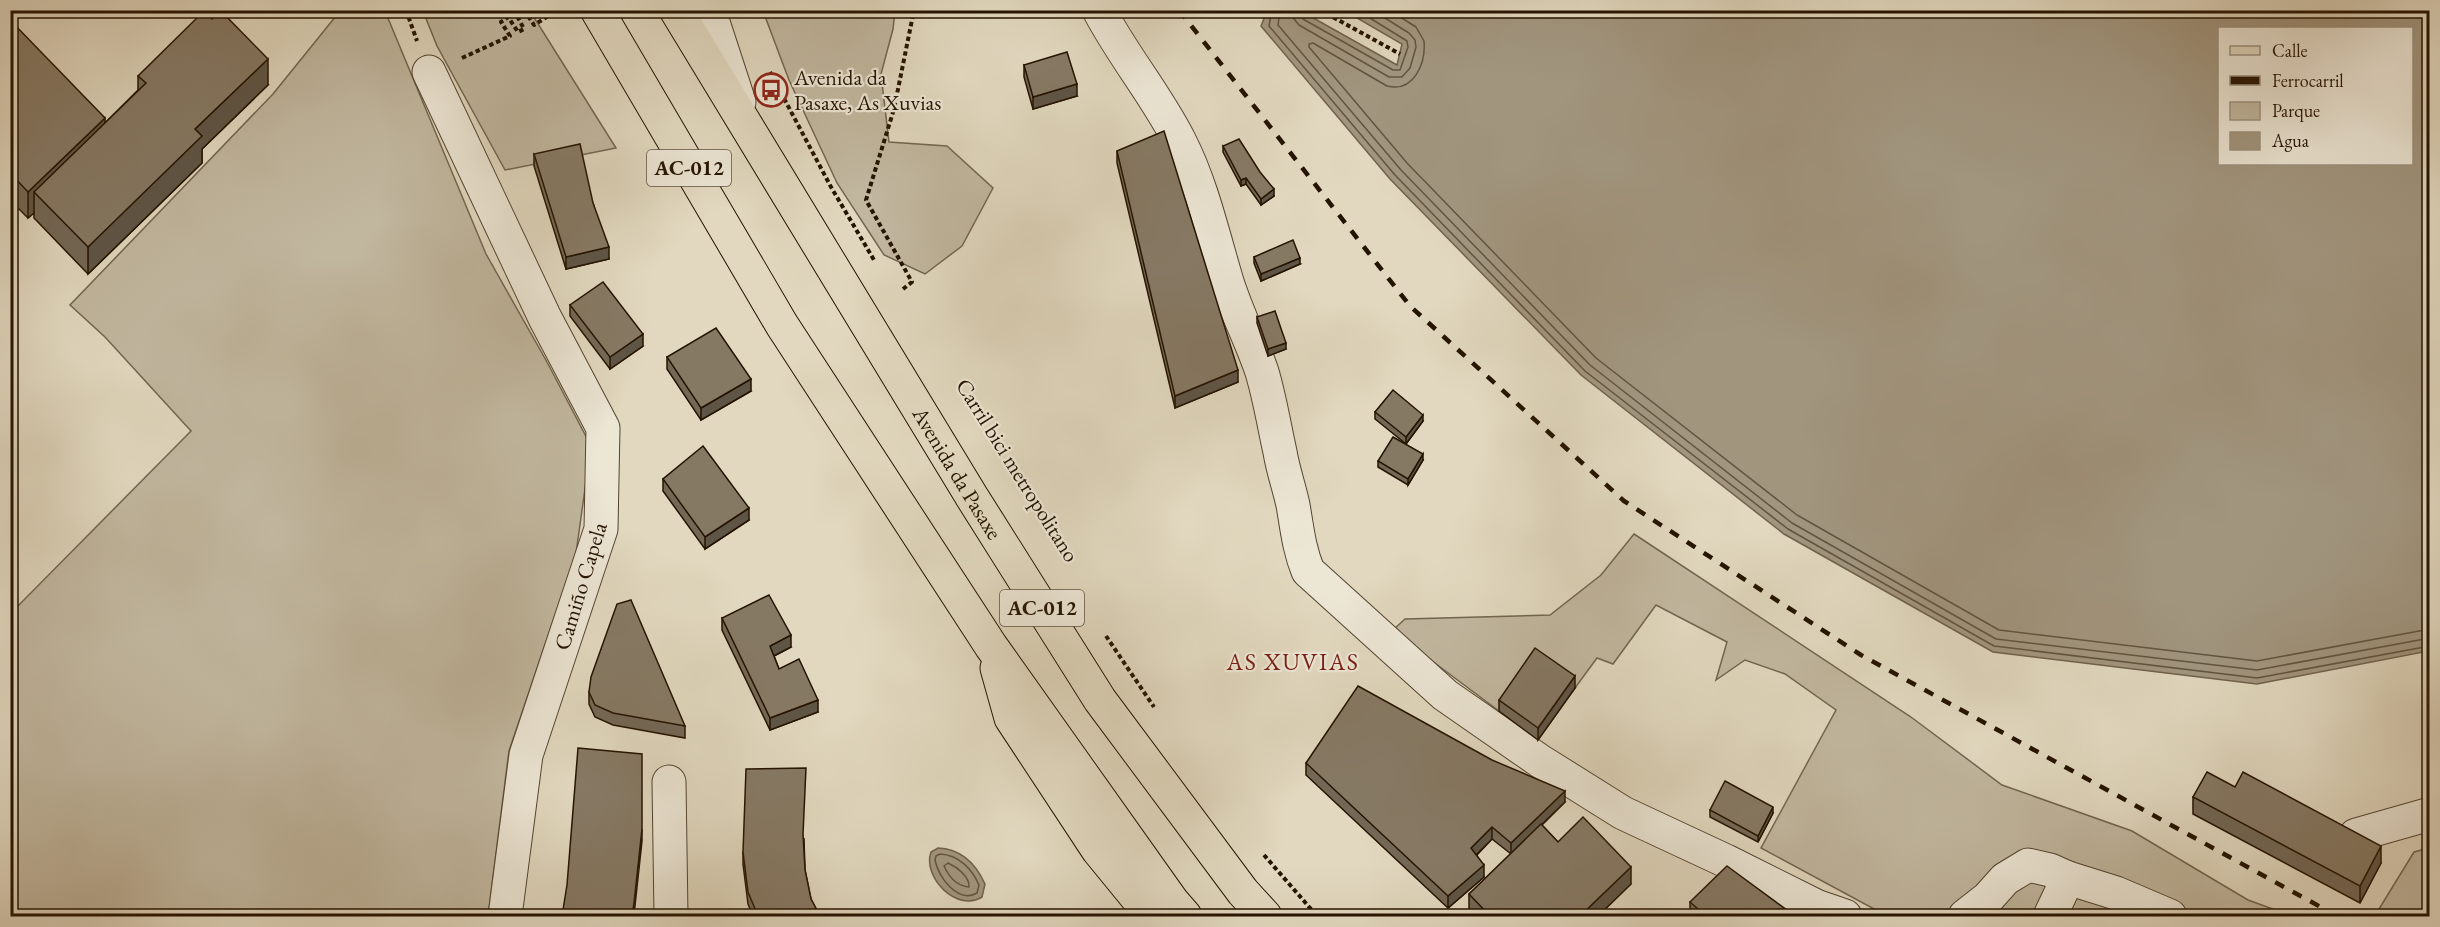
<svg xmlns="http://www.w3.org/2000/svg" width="2440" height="927" viewBox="0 0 2440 927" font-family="'EB Garamond',serif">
  <rect width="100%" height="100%" fill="#e1d8bf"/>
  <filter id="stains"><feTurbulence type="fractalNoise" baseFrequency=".00333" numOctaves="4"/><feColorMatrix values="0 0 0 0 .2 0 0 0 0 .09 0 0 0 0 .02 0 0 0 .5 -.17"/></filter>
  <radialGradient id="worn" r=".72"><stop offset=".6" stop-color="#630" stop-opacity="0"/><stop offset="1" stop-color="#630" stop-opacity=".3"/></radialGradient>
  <!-- green -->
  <g fill="#c1b79f" stroke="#726550" stroke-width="1.5">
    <path d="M340 11H385L486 254 547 362 591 446 576 553 509 751 488 916H11V613L191 431 105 337 70 305 273 94Z"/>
    <path d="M423 11H530L616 148 505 170 437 46Z"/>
    <path d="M763 11H895L893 29 881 74 889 142 947 146 993 188 962 246 925 274 884 255 837 183 789 80Z"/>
    <path d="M1634 534 1911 717 2002 785 2132 831 2248 900 2292 916H1887L1761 848 1836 710 1785 674 1745 660 1716 680 1727 642 1656 605 1613 664 1597 658 1575 688 1535 660 1499 711 1392 631 1405 619 1550 615 1601 575Z"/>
    <path d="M2429 848V916H2392L2379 909 2414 852Z"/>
  </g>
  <!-- water -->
  <g fill="#a1957e" stroke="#6f614c" stroke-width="1.5" fill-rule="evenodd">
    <path d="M1267 11H1301L1397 65 1402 44 1345 11H2429V651L2257 684 1993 652 1784 534 1581 375 1390 179 1261 26ZM2220 28H2412V164H2220Z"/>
    <path d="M938 848C961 849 976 864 985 884L982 897C957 913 922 877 931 852Z"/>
  </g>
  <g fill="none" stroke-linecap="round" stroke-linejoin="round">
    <!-- shore -->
    <g stroke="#625440" stroke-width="1.5">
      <path d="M1272 10 1269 26 1395 175 1585 371 1788 529 1994 646 2257 678 2430 646"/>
      <path d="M1280 10 1278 25 1401 170 1590 365 1792 523 1996 639 2257 670 2430 638"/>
      <path d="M1292 10 1294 19 1299 25 1389 77H1402L1410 68 1416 47 1415 40 1409 33 1372 10"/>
      <path d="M1299 10 1303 19 1393 70H1400L1408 47 1407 41 1357 10"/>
      <path d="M1389 10 1416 27 1424 41C1426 63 1414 93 1387 86L1313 43 1309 44V47L1407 163 1596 358 1797 515 1999 630 2257 661 2430 629"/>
      <path d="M940 854C959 855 972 869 979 885L977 893C958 904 938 877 935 860L936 856Z"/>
      <path d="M948 863C957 867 970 877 969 887 957 886 949 877 944 866Z"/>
    </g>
    <defs>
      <g id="minor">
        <path d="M709 10 739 102"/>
        <path d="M1099 10C1123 56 1157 96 1180 142 1201 183 1212 231 1225 275 1234 308 1251 339 1262 372 1270 399 1274 425 1280 452 1283 470 1289 487 1293 505 1297 528 1299 549 1308 571L1445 695 1540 761 1623 813 1726 861 1816 906 1845 916"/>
        <path d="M429 72 545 318 603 428 601 529 526 755 505 916"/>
        <path d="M669 782 671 916"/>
        <path d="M2356 835 2430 814"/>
        <path d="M2068 878 2116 893 2170 916"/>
        <path d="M1965 916 1988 898 2005 879 2028 865 2050 870 2068 878 2050 916"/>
      </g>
      <g id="major">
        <path d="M597 10 782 325 991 646 1172 901 1185 916"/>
        <path id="s1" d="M676 10 972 497 1100 700 1243 892 1265 916"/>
        <path d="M997 668 1011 718 1098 850 1152 916"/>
      </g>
    </defs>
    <!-- minor casing -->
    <use href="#minor" stroke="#534430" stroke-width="35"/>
    <!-- major casing -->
    <use href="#major" stroke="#241301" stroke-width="35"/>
    <!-- path -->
    <g stroke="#241301" stroke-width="4" stroke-dasharray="4.5 3" stroke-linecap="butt">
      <path d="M406 10 417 41"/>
      <path d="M524 10 534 25 558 10"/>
      <path d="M1320 10 1400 54"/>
      <path d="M462 58 510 36 501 22 508 17 518 32 524 29 516 14 522 10"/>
      <path d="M770 72 831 187 874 260"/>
      <path d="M903 289 912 282 866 200 894 109 914 10"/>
      <path d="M1106 636 1154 707"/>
      <path d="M1264 855 1317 916"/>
    </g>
    <!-- minor -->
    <use href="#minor" stroke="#ece6d5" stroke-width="33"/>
    <!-- major -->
    <use href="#major" stroke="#e1d8bf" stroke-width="33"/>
    <!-- rail -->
    <path stroke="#241301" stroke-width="4.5" stroke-dasharray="10 10" stroke-linecap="butt" d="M1179 10 1410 306 1624 501 1861 655 2337 916"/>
  </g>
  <!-- wall -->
  <g fill="#736856" stroke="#241301" stroke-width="1.5">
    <path d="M10 20 105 123 138 90V76L268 85 202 149V163L88 274 34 218V213L28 218 10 200Z"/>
    <path d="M1024 65 1077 96 1033 109 1024 77Z"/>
    <path d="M1223 146 1274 196 1261 205 1246 184 1241 186 1223 152Z"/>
    <path d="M1117 151 1238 382 1175 408 1117 163Z"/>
    <path d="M534 154 593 203 609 259 566 269 534 166Z"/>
    <path d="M1254 257 1300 264 1261 281 1254 263Z"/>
    <path d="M570 305 643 346 610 369 570 316Z"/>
    <path d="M1257 317 1286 349 1268 356 1257 323Z"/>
    <path d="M667 357 751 391 701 420 667 369Z"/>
    <path d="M1375 412 1423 421 1406 444 1375 419Z"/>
    <path d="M1423 460 1408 485 1378 467V461Z"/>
    <path d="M663 479 749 520 705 549 663 491Z"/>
    <path d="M722 618 791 647 774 656 779 669 818 712 770 730 722 630Z"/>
    <path d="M1575 688 1538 740 1499 711V700Z"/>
    <path d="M589 692 685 726V738L613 725 595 717 589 704Z"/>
    <path d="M1306 763 1565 802 1542 825 1558 842 1631 884 1598 916H1474L1469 911V894L1511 854 1492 839 1477 855 1484 877 1448 908 1306 775Z"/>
    <path d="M2193 797 2381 863 2360 903 2193 814Z"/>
    <path d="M1710 810 1773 813 1758 842 1710 817Z"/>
    <path d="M804 839 805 870 811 899 820 916H753L748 904 743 864V852Z"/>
    <path d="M1690 902 1795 916H1693L1690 914Z"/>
  </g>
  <!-- shaded-wall -->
  <g fill="#5e5546" stroke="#241301" stroke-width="1.5">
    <path d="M268 59V85L202 149V163L88 274V247L195 129Z"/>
    <path d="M1077 84V96L1033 109V97Z"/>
    <path d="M105 118V144L34 192V213L28 218V192Z"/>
    <path d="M1246 178V184L1241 186V180Z"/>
    <path d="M1274 189V196L1261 205V199Z"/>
    <path d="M609 247V259L566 269V257Z"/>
    <path d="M1300 258V264L1261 281V274Z"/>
    <path d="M643 334V346L610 369V357Z"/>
    <path d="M1286 343V349L1268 356V349Z"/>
    <path d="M1238 370V382L1175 408V396Z"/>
    <path d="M751 379V391L701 420V408Z"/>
    <path d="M1423 415V421L1406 444V437Z"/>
    <path d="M1423 454V460L1408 485V479Z"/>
    <path d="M749 508V520L705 549V537Z"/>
    <path d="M791 635V647L770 658V646Z"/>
    <path d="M1575 676V688L1538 740V728Z"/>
    <path d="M818 700V712L770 730V718Z"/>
    <path d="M1565 791V802L1511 854V843Z"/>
    <path d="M1773 807V813L1758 842V836Z"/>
    <path d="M1492 827V839L1471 860V848Z"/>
    <path d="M642 829V841L634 915V916H632Z"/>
    <path d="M2381 846V863L2360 903V886Z"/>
    <path d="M1484 865V877L1448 908V896Z"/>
    <path d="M1631 867V884L1598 916H1580Z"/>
  </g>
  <!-- building -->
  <g fill="#867964" stroke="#241301" stroke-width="1.5">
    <path d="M204 11 212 19 221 11 268 59 195 129 202 136 88 247 34 192 146 83 138 76Z"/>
    <path d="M10 20 105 118 28 192 10 173Z"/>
    <path d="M1067 52 1077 84 1033 97 1024 65Z"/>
    <path d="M1164 131 1238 370 1175 396 1117 151Z"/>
    <path d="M1239 139 1260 172 1274 189 1261 199 1246 178 1241 180 1223 146Z"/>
    <path d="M580 144 593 203 609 247 566 257 534 154Z"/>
    <path d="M1293 240 1300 258 1261 274 1254 257Z"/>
    <path d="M603 282 643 334 610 357 570 305Z"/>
    <path d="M1275 311 1286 343 1268 349 1257 317Z"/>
    <path d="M716 328 751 379 701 408 667 357Z"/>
    <path d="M1393 390 1423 415 1406 437 1375 412Z"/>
    <path d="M1393 437 1423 454 1408 479 1378 461Z"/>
    <path d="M703 446 749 508 705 537 663 479Z"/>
    <path d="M769 595 791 635 770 646 779 669 799 659 818 700 770 718 722 618Z"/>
    <path d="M631 600 685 726 613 713 595 705 589 692 591 677 617 604Z"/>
    <path d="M1535 648 1575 676 1538 728 1499 700Z"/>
    <path d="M1358 686 1492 760 1565 791 1511 843 1492 827 1471 848 1484 865 1448 896 1306 763Z"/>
    <path d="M578 748 642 754V829L634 903 632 916H562L567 885Z"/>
    <path d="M806 768 803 834 805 870 811 899 820 916H758L748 892 743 852 746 769Z"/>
    <path d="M2207 772 2235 787 2243 772 2381 846 2360 886 2193 797Z"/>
    <path d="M1725 781 1773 807 1758 836 1710 810Z"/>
    <path d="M1583 817 1631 867 1580 916H1490L1469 894 1541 824 1558 842Z"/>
    <path d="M1727 866 1795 916H1706L1690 902Z"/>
  </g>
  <!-- icons -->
  <defs>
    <symbol id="bus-ring" viewBox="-11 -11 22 22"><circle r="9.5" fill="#ece6d5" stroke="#8f2418" stroke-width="1.5"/><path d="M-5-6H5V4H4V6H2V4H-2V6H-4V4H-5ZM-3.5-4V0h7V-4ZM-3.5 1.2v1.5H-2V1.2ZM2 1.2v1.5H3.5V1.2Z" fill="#8f2418"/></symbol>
  </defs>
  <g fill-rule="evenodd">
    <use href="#bus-ring" x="752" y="71" width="38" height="38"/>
  </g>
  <g text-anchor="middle" stroke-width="4.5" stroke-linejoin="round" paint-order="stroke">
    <!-- shield labels -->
    <g fill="#ece6d5" stroke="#605241" stroke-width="1.5">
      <rect x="647" y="150" width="84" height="36" rx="4.5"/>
      <rect x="1000" y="590" width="84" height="36" rx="4.5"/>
    </g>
    <g font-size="21" font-weight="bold" fill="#241301">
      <text x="689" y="175">AC-012</text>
      <text x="1042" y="615">AC-012</text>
    </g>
    <!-- poi labels -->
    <g font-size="22" fill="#241301" stroke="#ece6d5" text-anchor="start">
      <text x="794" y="85">Avenida da<tspan x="794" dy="25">Pasaxe, As Xuvias</tspan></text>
    </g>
    <!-- street labels -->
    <g font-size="22" fill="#241301" stroke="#ece6d5">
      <text transform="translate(1018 470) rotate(58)" y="8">Carril bici metropolitano</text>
      <text dy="8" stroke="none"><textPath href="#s1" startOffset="542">Avenida da Pasaxe</textPath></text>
      <text transform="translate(580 586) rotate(-73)" y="8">Camiño Capela</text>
    </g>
    <!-- neighbourhood labels -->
    <g font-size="24" letter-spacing="1.5" fill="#7a1f14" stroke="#ece6d5">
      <text x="1293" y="670">AS XUVIAS</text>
    </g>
  </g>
  <!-- margin -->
  <rect width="2440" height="927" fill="none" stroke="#e1d8bf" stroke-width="36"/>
  <rect x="12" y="12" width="2416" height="903" fill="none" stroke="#241301" stroke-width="3"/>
  <rect x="18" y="18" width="2404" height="891" fill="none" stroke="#241301" stroke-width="1.5"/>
  <!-- legend -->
  <rect x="2218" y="27" width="195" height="138" fill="#ece6d5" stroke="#9c9280" stroke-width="1.5"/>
  <rect x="2230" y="46" width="30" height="9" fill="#e1d8bf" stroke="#9c9280" stroke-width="1.5"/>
  <text x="2272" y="57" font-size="18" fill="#241301">Calle</text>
  <rect x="2230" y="76" width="30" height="9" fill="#241301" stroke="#9c9280" stroke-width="1.5"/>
  <text x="2272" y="87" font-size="18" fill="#241301">Ferrocarril</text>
  <rect x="2230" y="102" width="30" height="18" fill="#c1b79f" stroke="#9c9280" stroke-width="1.5"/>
  <text x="2272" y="117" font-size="18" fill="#241301">Parque</text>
  <rect x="2230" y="132" width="30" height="18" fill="#a1957e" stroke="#9c9280" stroke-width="1.5"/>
  <text x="2272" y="147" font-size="18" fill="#241301">Agua</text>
  <rect width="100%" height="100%" filter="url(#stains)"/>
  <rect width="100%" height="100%" fill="url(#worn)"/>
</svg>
